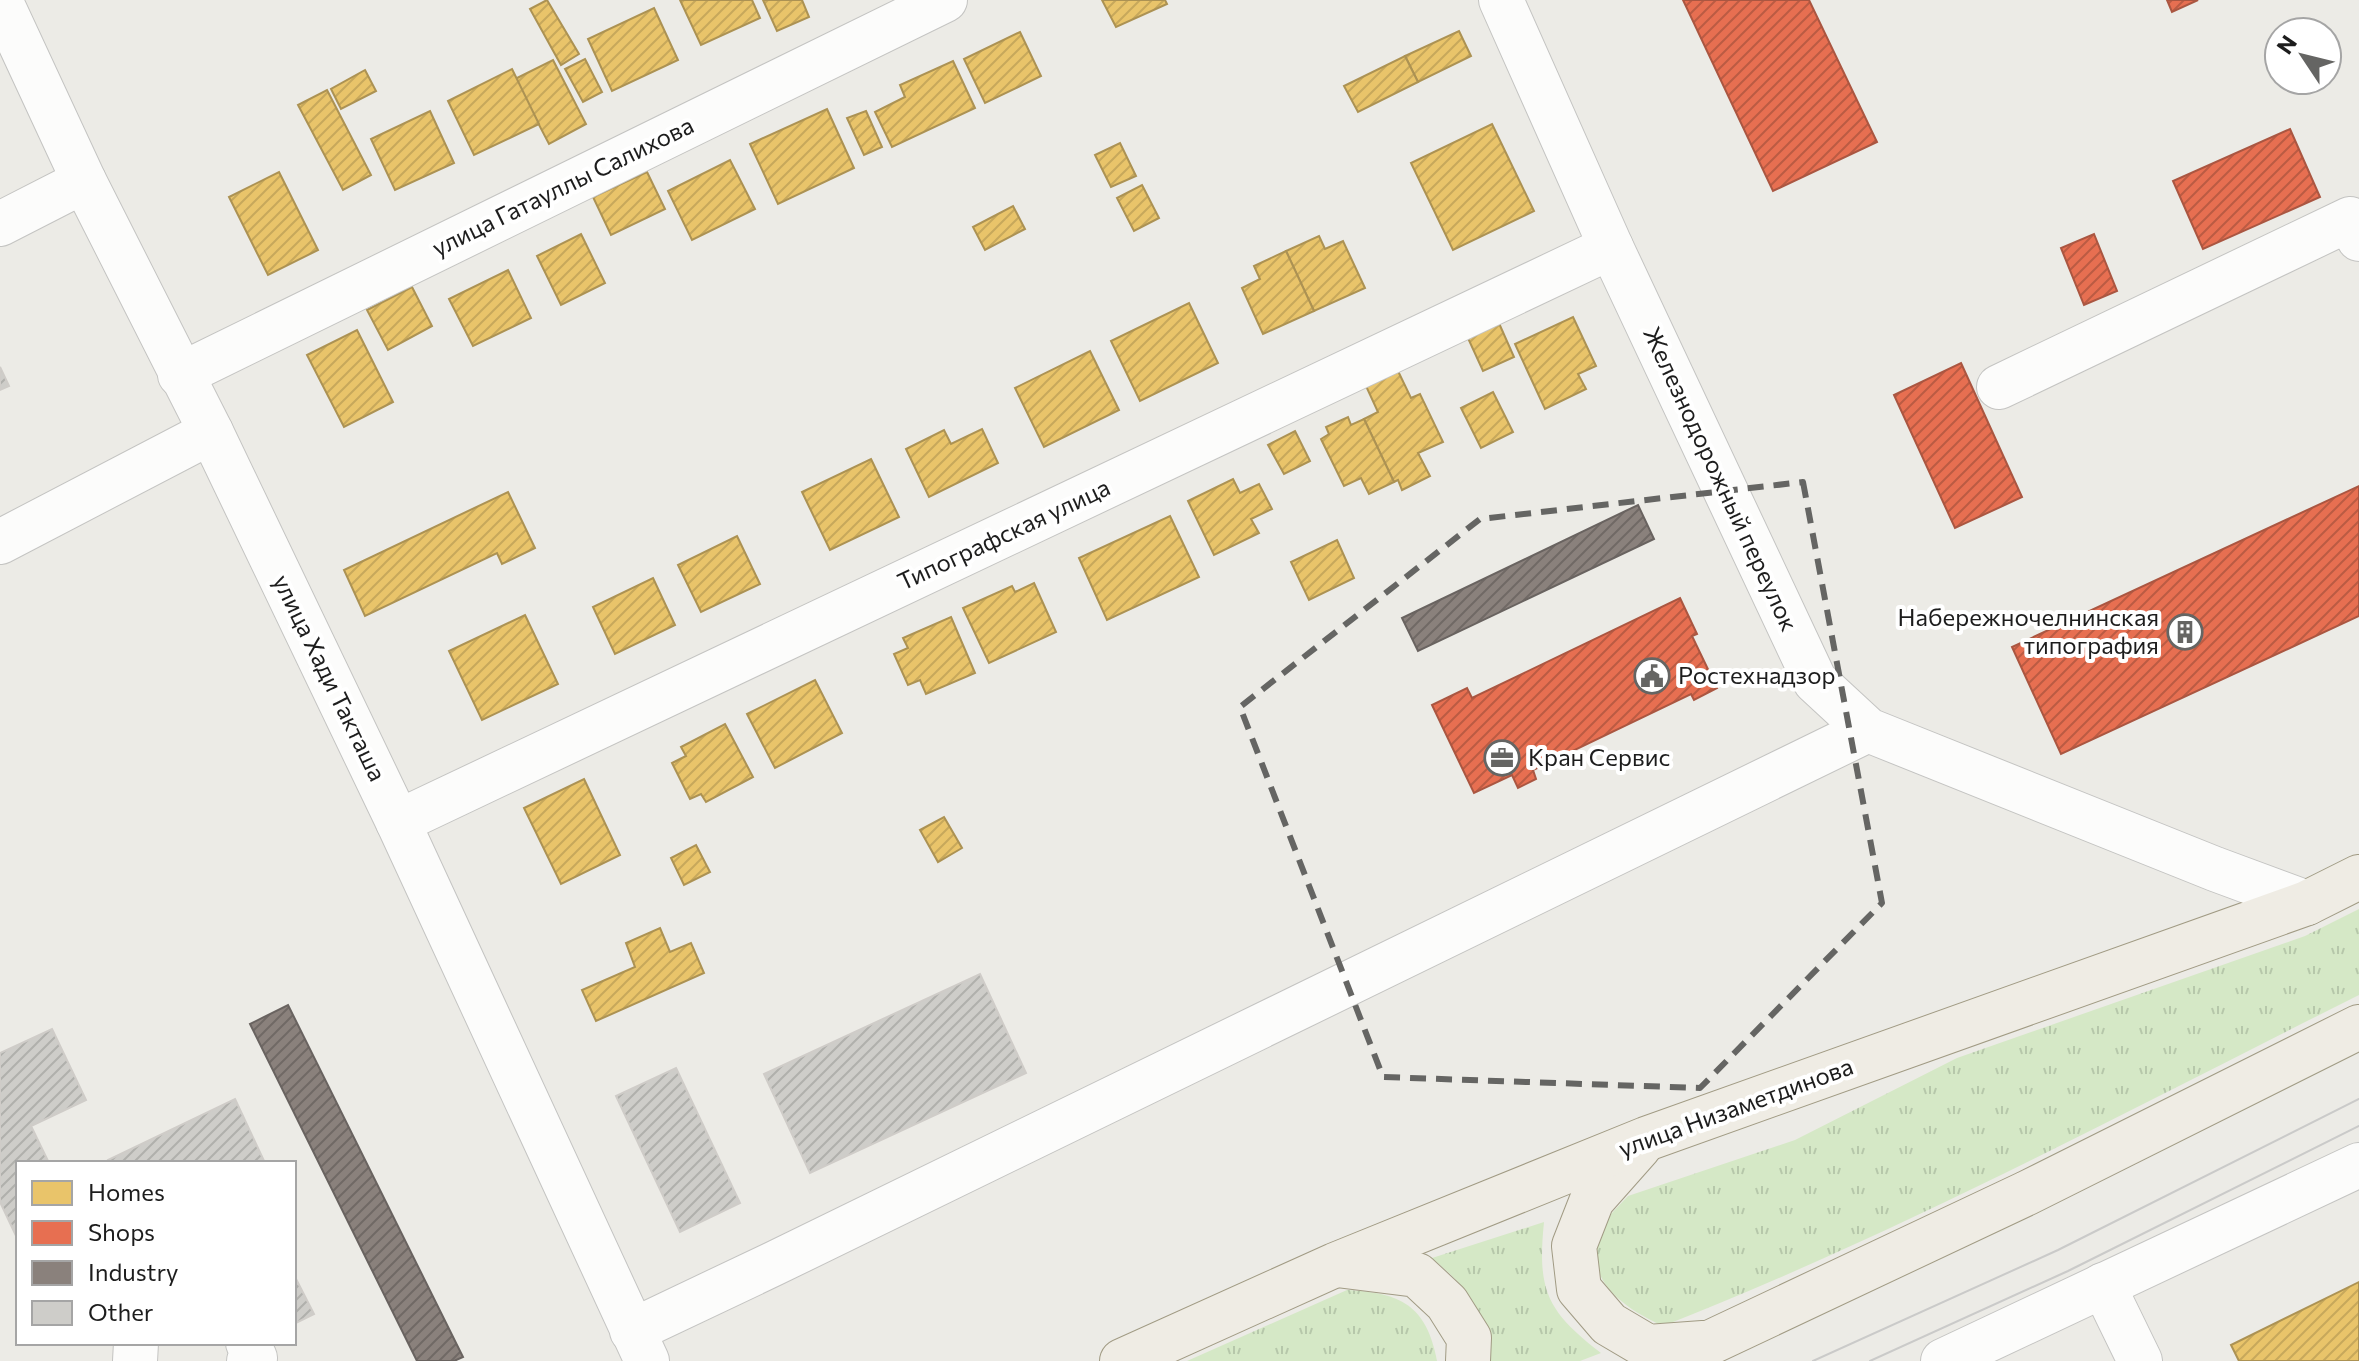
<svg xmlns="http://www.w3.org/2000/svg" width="2359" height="1361" viewBox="0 0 2359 1361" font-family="Commissioner,sans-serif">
  <defs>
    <pattern id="grass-tufts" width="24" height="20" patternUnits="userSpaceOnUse" patternTransform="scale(2)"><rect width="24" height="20" fill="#d5e8c6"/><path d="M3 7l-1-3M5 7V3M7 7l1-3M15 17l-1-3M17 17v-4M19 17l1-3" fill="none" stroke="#b6c7aa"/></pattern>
    <pattern id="homes-hatch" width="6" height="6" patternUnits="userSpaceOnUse" patternTransform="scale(2)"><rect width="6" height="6" fill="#e9c46a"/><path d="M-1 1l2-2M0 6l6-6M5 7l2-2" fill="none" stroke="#c7a85b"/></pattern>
    <pattern id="shops-hatch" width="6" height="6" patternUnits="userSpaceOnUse" patternTransform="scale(2)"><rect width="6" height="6" fill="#e76f51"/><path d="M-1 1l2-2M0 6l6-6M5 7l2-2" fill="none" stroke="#bb5b43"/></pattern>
    <pattern id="industry-hatch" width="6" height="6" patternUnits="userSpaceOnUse" patternTransform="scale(2)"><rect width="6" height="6" fill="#8a817c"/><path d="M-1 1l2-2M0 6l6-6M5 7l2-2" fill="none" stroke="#706965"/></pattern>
    <pattern id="building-hatch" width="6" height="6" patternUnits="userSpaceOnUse" patternTransform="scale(2)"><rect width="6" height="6" fill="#cecdc9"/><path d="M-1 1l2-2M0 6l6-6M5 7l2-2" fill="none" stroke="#b0b0ac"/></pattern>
  </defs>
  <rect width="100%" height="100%" fill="#ecebe6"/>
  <!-- grass -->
  <g fill="url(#grass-tufts)">
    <path d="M2359 909V995C2129 1110 1902 1232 1663 1326 1628 1310 1585 1283 1597 1237 1602 1221 1617 1208 1628 1196L1795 1140 1957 1058 2305 936Z"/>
    <path d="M1544 1222C1537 1291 1547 1311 1601 1353L1580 1361H1489C1482 1307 1474 1294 1432 1258Z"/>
    <path d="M1347 1290C1400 1293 1426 1304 1437 1361H1187Z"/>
  </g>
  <!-- homes -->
  <g fill="url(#homes-hatch)" stroke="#ac9253" stroke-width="2">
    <path d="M547 0 579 54 561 65 530 9Z"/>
    <path d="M680 0H752L760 18 701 45Z"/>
    <path d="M763 0H802L809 17 777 31Z"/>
    <path d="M1102 0H1165L1167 4 1116 27Z"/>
    <path d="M654 8 678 60 612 91 588 39Z"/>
    <path d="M1459 31 1471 56 1418 82 1405 56Z"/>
    <path d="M1020 32 1041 76 985 103 964 59Z"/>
    <path d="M1405 56 1418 82 1358 112 1344 86Z"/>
    <path d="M585 59 602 92 583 102 565 69Z"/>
    <path d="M553 60 586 124 549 144 515 79Z"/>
    <path d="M953 61 975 108 892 147 875 112 905 97 900 85Z"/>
    <path d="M512 69 539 124 474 155 448 101Z"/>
    <path d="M365 70 376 91 341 109 331 89Z"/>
    <path d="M327 90 371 175 343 190 298 105Z"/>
    <path d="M827 109 854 168 778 204 750 144Z"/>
    <path d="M430 111 454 163 395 190 371 139Z"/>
    <path d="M866 111 882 147 864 155 847 118Z"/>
    <path d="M1492 124 1534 211 1453 250 1411 163Z"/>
    <path d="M1120 143 1136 176 1111 187 1095 155Z"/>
    <path d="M730 160 755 209 692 240 668 191Z"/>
    <path d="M279 172 318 250 268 275 229 197Z"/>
    <path d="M647 172 665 209 611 235 593 197Z"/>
    <path d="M1142 185 1159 218 1134 231 1117 198Z"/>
    <path d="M1013 206 1025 229 985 250 973 227Z"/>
    <path d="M581 234 605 283 561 305 537 256Z"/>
    <path d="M1319 236 1325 249 1343 241 1365 288 1314 311 1286 251Z"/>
    <path d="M1286 251 1314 311 1263 334 1242 288 1260 279 1254 266Z"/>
    <path d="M508 270 531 318 473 346 449 299Z"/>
    <path d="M412 287 432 326 388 350 367 310Z"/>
    <path d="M1189 303 1218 363 1140 401 1111 341Z"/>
    <path d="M1573 317 1596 366 1578 374 1586 389 1545 409 1515 344Z"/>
    <path d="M1498 321 1514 357 1483 371 1467 336Z"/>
    <path d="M357 330 393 402 344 427 307 355Z"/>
    <path d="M1090 351 1119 410 1044 447 1015 388Z"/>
    <path d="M1398 371 1411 398 1420 394 1443 442 1418 453 1430 476 1402 490 1398 480 1394 482 1364 419 1378 412 1366 386Z"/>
    <path d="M1493 392 1513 432 1481 448 1461 408Z"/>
    <path d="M1348 417 1351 425 1364 419 1394 482 1369 494 1361 478 1344 486 1321 439 1329 434 1326 427Z"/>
    <path d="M982 429 998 463 929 497 906 449 944 430 951 444Z"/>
    <path d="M1295 431 1310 461 1284 474 1268 445Z"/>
    <path d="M871 459 899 517 830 550 802 492Z"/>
    <path d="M1233 479 1240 493 1259 484 1272 509 1251 519 1259 533 1214 555 1188 501Z"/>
    <path d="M508 492 535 548 502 564 497 553 365 616 344 570Z"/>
    <path d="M1170 516 1199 577 1107 620 1079 558Z"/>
    <path d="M737 536 760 584 701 612 678 565Z"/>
    <path d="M1337 540 1354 578 1309 600 1291 562Z"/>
    <path d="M653 578 675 625 615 654 593 607Z"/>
    <path d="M1034 583 1056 632 989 663 963 608 1012 586 1015 592Z"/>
    <path d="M525 615 558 684 482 720 449 651Z"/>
    <path d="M951 617 975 673 926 694 920 680 908 685 894 654 908 648 903 638Z"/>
    <path d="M815 680 842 733 775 768 747 714Z"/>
    <path d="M725 724 753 777 706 802 701 794 690 799 672 763 686 756 681 747Z"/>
    <path d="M584 779 620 855 561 884 524 808Z"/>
    <path d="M944 817 962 848 938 862 920 830Z"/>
    <path d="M696 845 710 872 684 885 671 858Z"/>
    <path d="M660 928 670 952 691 943 704 973 596 1021 582 990 635 967 626 943Z"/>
    <path d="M2359 1282V1361H2239L2231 1345Z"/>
  </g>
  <!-- shops -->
  <g fill="url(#shops-hatch)" stroke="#aa5641" stroke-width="2">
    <path d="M1683 0H1809L1877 142 1773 191Z"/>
    <path d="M2167 0H2198L2172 12Z"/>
    <path d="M2290 129 2320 197 2203 249 2173 181Z"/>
    <path d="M2094 234 2117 291 2084 305 2061 248Z"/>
    <path d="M1961 363 2022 497 1955 528 1894 395Z"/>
    <path d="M2359 486V616L2061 754 2012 647Z"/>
    <path d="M1680 598 1697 634 1692 636 1717 688 1694 700 1691 694 1533 770 1536 779 1518 788 1512 775 1474 793 1432 705 1467 688 1472 698Z"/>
  </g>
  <!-- industry -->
  <g fill="url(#industry-hatch)" stroke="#696360" stroke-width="2">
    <path d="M1638 505 1654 539 1418 651 1402 618Z"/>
    <path d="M288 1005 463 1357 454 1361H417L250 1024Z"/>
  </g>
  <!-- building -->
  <g fill="url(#building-hatch)" stroke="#cfccc8" stroke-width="2">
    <path d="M0 367 9 386 0 390Z"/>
    <path d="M980 974 1026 1073 810 1173 764 1074Z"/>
    <path d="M52 1029 86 1100 31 1126 49 1163H18V1240L0 1202V1053Z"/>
    <path d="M676 1068 740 1203 680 1232 616 1096Z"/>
    <path d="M235 1099 265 1163H109L108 1160Z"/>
    <path d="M294 1275 314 1314 294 1324Z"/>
  </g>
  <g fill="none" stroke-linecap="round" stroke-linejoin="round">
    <defs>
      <g id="minor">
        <path d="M0 0 84 181 211 432 398 822 647 1361"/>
        <path d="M1501 0 1611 247 1815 681 1868 730 2215 869 2307 903"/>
        <path d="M0 224 84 181"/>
        <path d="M180 375 945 0"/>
        <path d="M1999 387 2350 219 2359 239"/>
        <path d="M0 542 211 432"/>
        <path d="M398 822 1611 247"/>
        <path d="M2103 1285 2140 1361"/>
        <path d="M632 1331 773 1264 1868 730"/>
        <path d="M248 1343 255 1358 249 1361"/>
        <path d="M135 1361 136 1343"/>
        <path d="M1943 1361 2359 1165"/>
      </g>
      <g id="major">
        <path d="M1639 1147 1592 1200 1574 1246 1579 1289 1609 1324 1648 1347 1703 1343"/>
        <path d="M1337 1265 1417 1275 1447 1303 1469 1338 1468 1361"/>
        <path d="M1122 1361 1335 1265 1646 1139 2307 903 2359 877"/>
        <path d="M1671 1361 2027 1193 2359 1027"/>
      </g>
    </defs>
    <!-- minor casing -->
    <use href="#minor" stroke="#c4c4c2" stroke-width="46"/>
    <!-- major casing -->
    <use href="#major" stroke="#a19b84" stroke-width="46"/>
    <!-- minor -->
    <use href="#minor" stroke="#fcfcfb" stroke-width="44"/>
    <!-- major -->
    <use href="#major" stroke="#efece4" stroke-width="44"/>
    <!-- tram -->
    <g stroke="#cacac9" stroke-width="2">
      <path d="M1813 1361 2058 1250 2359 1099"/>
      <path d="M1870 1361 2068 1271 2359 1126"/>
    </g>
  </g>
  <!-- marked area -->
  <path fill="none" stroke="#656563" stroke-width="6" stroke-dasharray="16 10" stroke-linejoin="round" d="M1803 482 1882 903 1700 1088 1383 1077 1240 707 1480 519Z"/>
  <!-- icons -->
  <defs>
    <symbol id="building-ring" viewBox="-11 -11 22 22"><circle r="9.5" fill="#fff" stroke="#656563" stroke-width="1.5"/><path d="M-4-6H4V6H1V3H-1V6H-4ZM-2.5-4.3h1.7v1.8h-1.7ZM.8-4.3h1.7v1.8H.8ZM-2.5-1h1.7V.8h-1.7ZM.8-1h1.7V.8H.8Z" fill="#656563"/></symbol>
    <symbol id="civic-ring" viewBox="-11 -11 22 22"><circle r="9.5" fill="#fff" stroke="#656563" stroke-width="1.5"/><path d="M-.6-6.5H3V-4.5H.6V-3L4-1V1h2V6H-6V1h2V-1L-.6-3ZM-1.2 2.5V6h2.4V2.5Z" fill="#656563"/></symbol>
    <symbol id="office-ring" viewBox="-11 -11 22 22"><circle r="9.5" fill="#fff" stroke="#656563" stroke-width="1.5"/><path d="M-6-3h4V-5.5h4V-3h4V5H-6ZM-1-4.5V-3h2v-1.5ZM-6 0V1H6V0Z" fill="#656563"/></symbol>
  </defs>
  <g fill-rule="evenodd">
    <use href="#building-ring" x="2165" y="612" width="40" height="40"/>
    <use href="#civic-ring" x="1632" y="656" width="40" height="40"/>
    <use href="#office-ring" x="1482" y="738" width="40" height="40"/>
  </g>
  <g text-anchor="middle" stroke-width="8" stroke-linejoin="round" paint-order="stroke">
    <!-- street labels -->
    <g font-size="24" fill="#1d1d1d" stroke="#fff">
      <text transform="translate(563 187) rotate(-26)" y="8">улица Гатауллы Салихова</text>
      <text transform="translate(1720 479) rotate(65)" y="8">Железнодорожный переулок</text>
      <text transform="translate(1004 535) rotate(-25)" y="8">Типографская улица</text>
      <text transform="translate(329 678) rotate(64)" y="8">улица Хади Такташа</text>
      <text transform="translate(1736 1108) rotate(-20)" y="8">улица Низаметдинова</text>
    </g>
    <!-- poi labels -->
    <g font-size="24" fill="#1d1d1d" stroke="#fff" text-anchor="start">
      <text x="2159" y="626" text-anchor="end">Набережночелнинская<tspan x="2159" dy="28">типография</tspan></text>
      <text x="1678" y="684">Ростехнадзор</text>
      <text x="1528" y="766">Кран Сервис</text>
    </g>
  </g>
  <!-- legend -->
  <rect x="16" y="1161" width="280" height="184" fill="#ffffff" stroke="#a5a5a5" stroke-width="2"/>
  <rect x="32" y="1181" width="40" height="24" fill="#e9c46a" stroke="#a5a5a5" stroke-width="2"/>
  <text x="88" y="1201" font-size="24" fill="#1d1d1d">Homes</text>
  <rect x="32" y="1221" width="40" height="24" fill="#e76f51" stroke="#a5a5a5" stroke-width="2"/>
  <text x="88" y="1241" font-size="24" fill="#1d1d1d">Shops</text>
  <rect x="32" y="1261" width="40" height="24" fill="#8a817c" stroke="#a5a5a5" stroke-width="2"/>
  <text x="88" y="1281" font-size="24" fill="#1d1d1d">Industry</text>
  <rect x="32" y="1301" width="40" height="24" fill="#cecdc9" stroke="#a5a5a5" stroke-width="2"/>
  <text x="88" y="1321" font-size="24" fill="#1d1d1d">Other</text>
  <!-- north arrow -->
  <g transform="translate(2303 56) rotate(305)"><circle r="38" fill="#ffffff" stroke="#a5a5a5" stroke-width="2"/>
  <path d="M0-6L14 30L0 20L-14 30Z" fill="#656563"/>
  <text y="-12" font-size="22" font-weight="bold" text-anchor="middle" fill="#1d1d1d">N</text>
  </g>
</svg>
